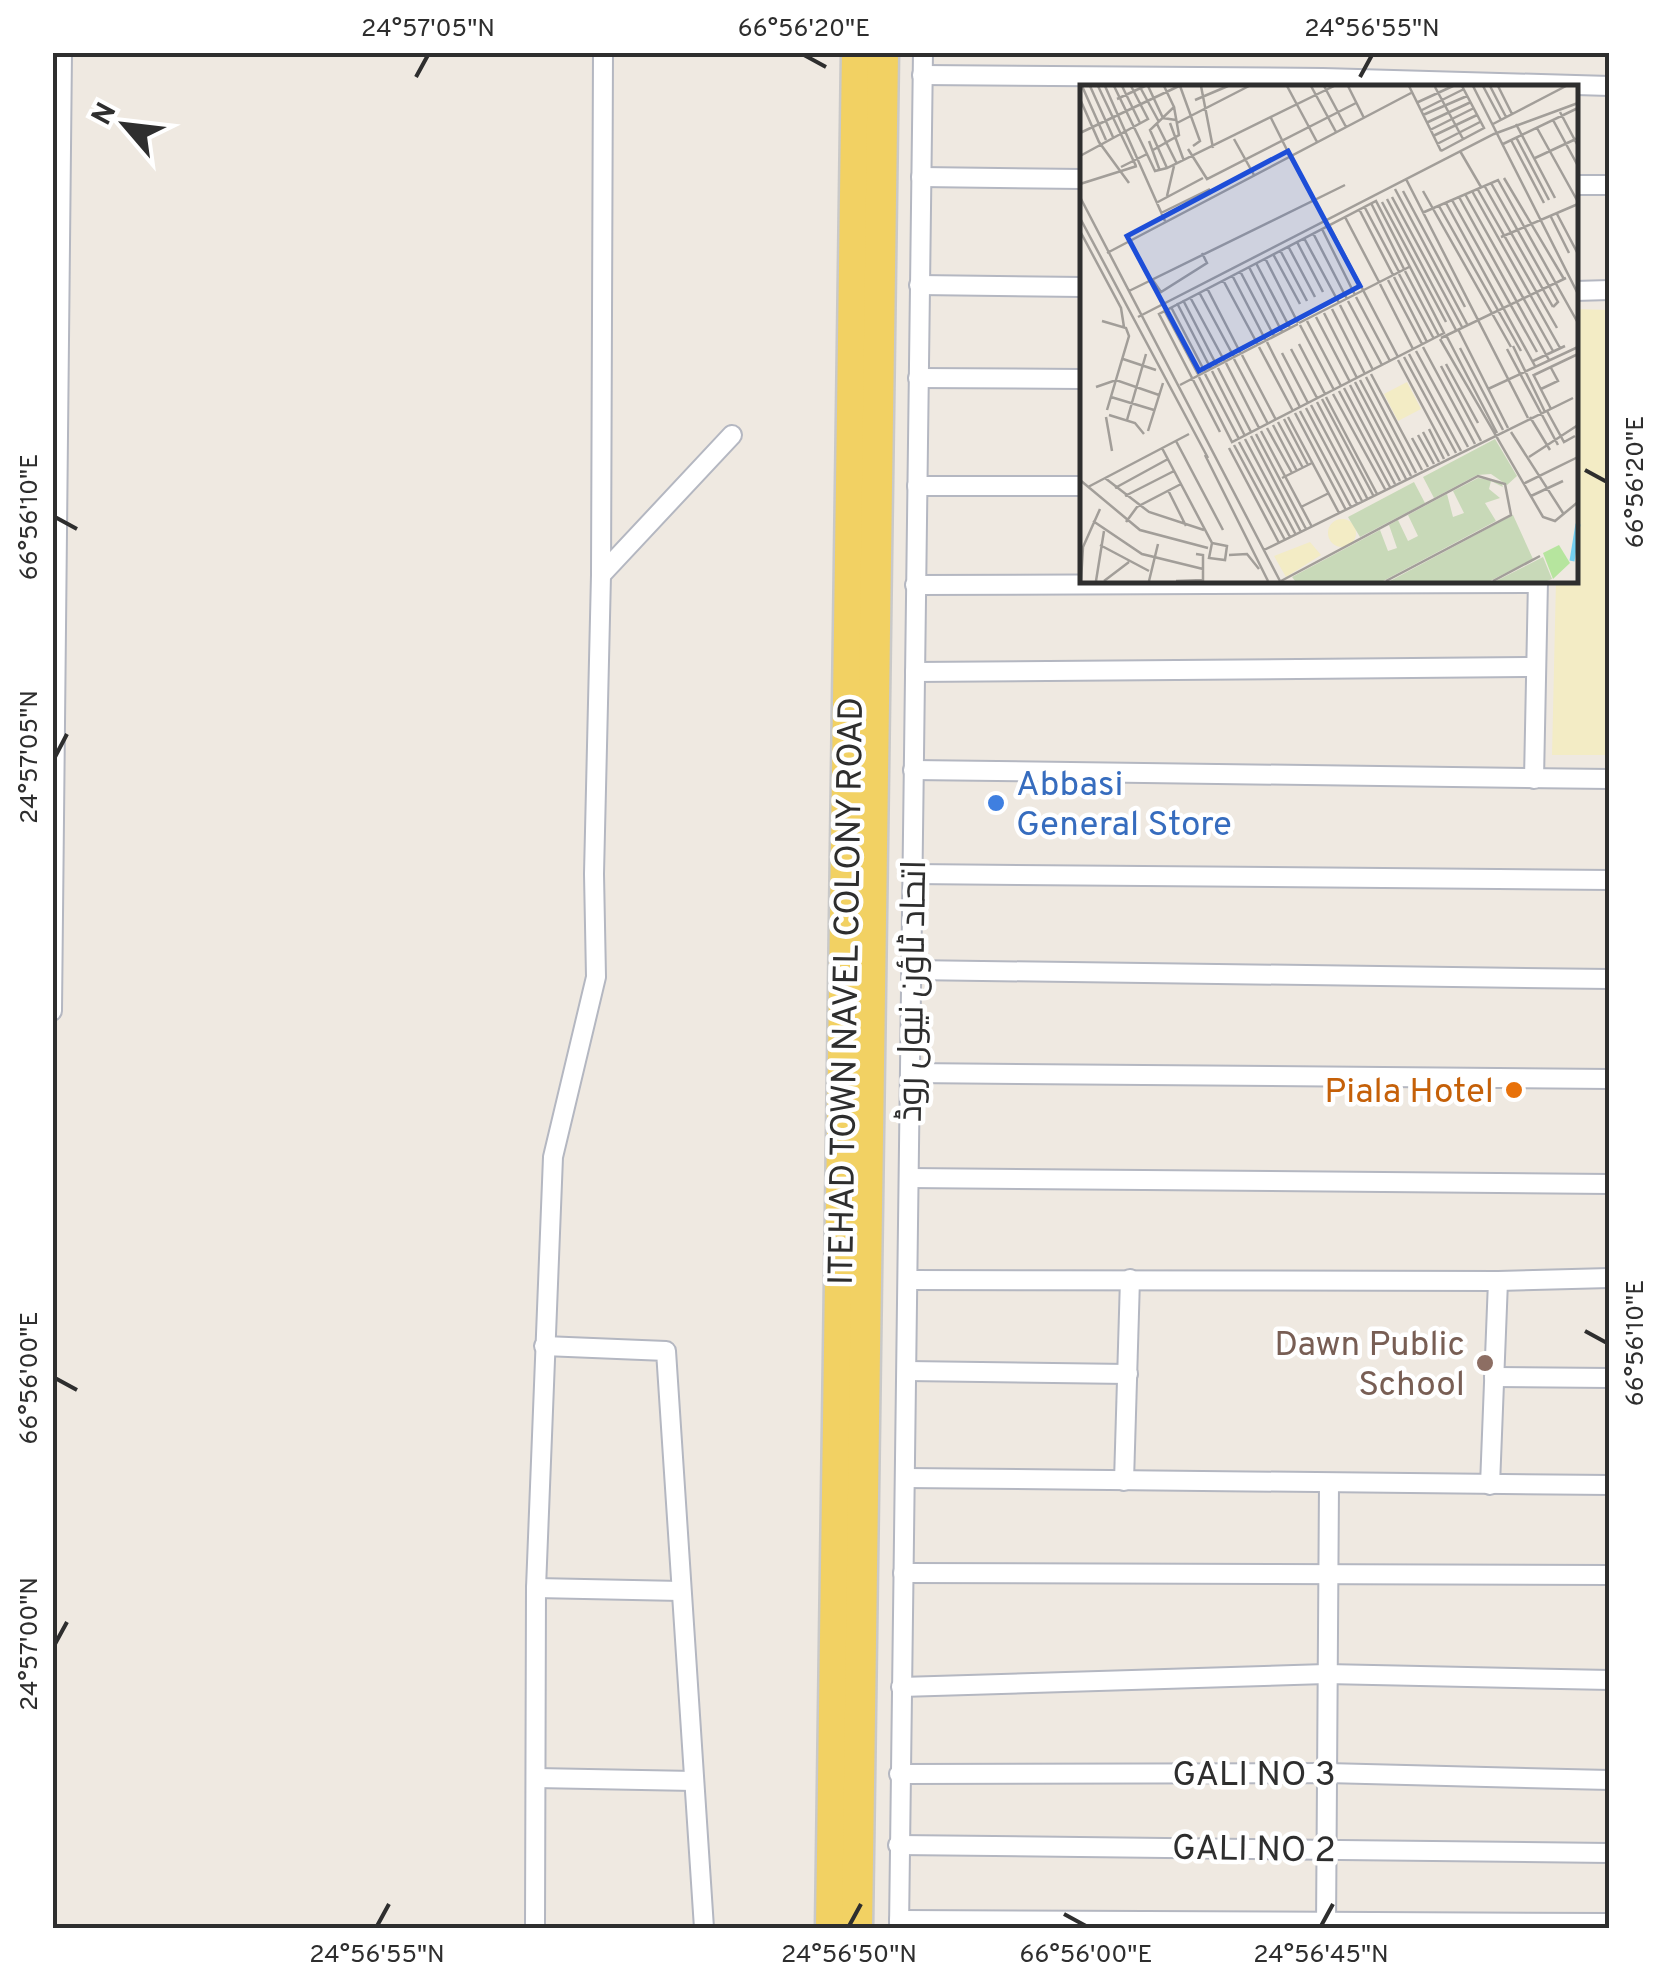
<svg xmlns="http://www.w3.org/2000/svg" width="1662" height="1981" viewBox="0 0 1662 1981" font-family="Overpass,Cairo,sans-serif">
  <rect width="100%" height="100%" fill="#efe9e1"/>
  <!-- sand -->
  <path fill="#f3ecc5" d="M1575 309 1609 310V755H1552L1556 580H1574Z"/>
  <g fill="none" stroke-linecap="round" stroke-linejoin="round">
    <defs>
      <g id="street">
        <path d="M922 75 1323 78 1610 86"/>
        <path d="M921 177 1082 179"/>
        <path d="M1574 185H1610"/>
        <path d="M919 285 1082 287"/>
        <path d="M1574 291 1610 290"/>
        <path d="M918 378 1082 379"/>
        <path d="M917 486H1082"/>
        <path d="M601 575 732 435"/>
        <path d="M915 585 1538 583"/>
        <path d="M915 672 1536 667"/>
        <path d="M913 770 1610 779"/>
        <path d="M1534 779 1538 580"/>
        <path d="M912 874 1610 880"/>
        <path d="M911 970 1610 979"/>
        <path d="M52 1011 62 52"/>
        <path d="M910 1073 1610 1079"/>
        <path d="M909 1178 1610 1184"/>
        <path d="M908 1280 1498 1281 1610 1278"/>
        <path d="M544 1346 666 1351 704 1928"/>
        <path d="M907 1371 1128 1374"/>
        <path d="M1494 1377 1610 1378"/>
        <path d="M905 1478 1610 1485"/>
        <path d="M1124 1481 1130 1279"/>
        <path d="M1490 1485 1498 1281"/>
        <path d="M903 1573 1610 1575"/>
        <path d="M536 1588 681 1591"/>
        <path d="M901 1687 1326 1674 1610 1680"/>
        <path d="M899 1774 1326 1773 1610 1780"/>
        <path d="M536 1778 694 1781"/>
        <path d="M898 1845 1610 1853"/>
        <path d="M899 1920 1610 1923"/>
        <path d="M535 1928 536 1588 553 1157 596 977 594 874 601 575 603 52"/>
        <path d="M899 1928 923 52"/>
        <path d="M1326 1928 1329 1484"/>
      </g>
      <g id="primary">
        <path d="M831 1928 857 52"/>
        <path d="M857 1928 883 52"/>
      </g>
    </defs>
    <!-- street casing -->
    <use href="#street" stroke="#b4b7c1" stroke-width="22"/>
    <!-- primary casing -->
    <use href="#primary" stroke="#c9c9c9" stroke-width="35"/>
    <!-- street -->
    <use href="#street" stroke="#fff" stroke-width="18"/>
    <!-- primary -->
    <use href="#primary" stroke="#f2d163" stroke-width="30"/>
  </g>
  <!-- ticks -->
  <path fill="none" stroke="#2e2e2e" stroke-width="4" d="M804 55 826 67M416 77 428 55M1360 77 1372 55M1585 470 1607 482M55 517 77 529M55 757 67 734M1585 1331 1607 1343M55 1378 77 1390M55 1644 67 1622M1064 1914 1086 1926M377 1926 389 1904M849 1926 861 1904M1321 1926 1333 1904"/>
  <!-- markers -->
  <circle fill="#3f7fe0" stroke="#fff" stroke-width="4" cx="996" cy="803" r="10"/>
  <circle fill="#e8710a" stroke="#fff" stroke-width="4" cx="1514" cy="1090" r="10"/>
  <circle fill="#8d6e63" stroke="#fff" stroke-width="4" cx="1485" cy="1363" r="10"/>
  <g text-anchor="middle" stroke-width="9" stroke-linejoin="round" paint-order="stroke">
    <!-- shop labels -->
    <g font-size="35" fill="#366cbe" stroke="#fff" text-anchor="start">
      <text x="1016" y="795">Abbasi<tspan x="1016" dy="40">General Store</tspan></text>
    </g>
    <!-- street labels -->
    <g font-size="35" fill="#2e2e2e" stroke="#fff">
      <text transform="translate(845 991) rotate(-89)" y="12">ITEHAD TOWN NAVEL COLONY ROAD</text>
      <text transform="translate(911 991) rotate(-89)" y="12">اتحاد ٹاؤن نیول روڈ</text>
      <text x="1254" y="1785">GALI NO 3</text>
      <text transform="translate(1254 1848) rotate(1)" y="12">GALI NO 2</text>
    </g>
    <!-- food labels -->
    <g font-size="35" fill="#c56008" stroke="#fff" text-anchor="end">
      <text x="1494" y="1102">Piala Hotel</text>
    </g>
    <!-- education labels -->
    <g font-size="35" fill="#785e54" stroke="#fff" text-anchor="end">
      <text x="1465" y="1355">Dawn Public<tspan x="1465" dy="40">School</tspan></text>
    </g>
  </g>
  <!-- overview -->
  <g transform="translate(1080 85)">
    <rect width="498" height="498" fill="#efe9e1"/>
    <path d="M479 460 490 478 473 494 463 468Z" fill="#b6e59e"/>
    <path d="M327 297 341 324 318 336 304 309ZM248 448a14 14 0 1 1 28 0a14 14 0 1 1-28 0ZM230 457 241 470 206 492 194 471Z" fill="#f3ecc5"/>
    <path d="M415 354 437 391 427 400 411 389 397 390 354 413 343 392ZM398 393 421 397 423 402 411 396 409 404 420 413 405 418 416 436 303 496H215L212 492 300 445 308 466 317 463 309 440 318 435 328 456 338 451 328 430 367 409 373 432 384 428 373 406ZM334 397 345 418 280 452 268 432ZM433 430 453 474 410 496H310ZM463 472 472 494 467 496H416Z" fill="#c8d9b8"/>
    <path fill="none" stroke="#75cff0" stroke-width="5" d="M492 476 498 439"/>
    <path fill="none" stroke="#a29e99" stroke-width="2.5" d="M2 1 26 55M10 1 33 52M18 1 56 81M25 1 85 136M34 1 67 69 41 82M42 1 60 38M68 1 83 33 96 35M84 1 94 22 70 45 87 83M100 1 120 56 113 61M121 1 133 63M207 1 237 57M231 1 256 47M244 1 266 42M268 1 284 33M329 1 361 66M393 1 498 209M403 1 421 35M410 1 426 32M418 1 432 29M60 2 79 37M355 2 383 54M0 14 19 57 49 98M37 14 65 1M115 15 148 1M336 18 373 1M340 26 384 4M480 27 498 61M343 30 387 11M191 33 210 71M473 35 498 81M90 38 104 76M97 38 169 1M346 38 391 17M77 39 97 79M413 39 486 1M436 39 475 113M457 43 498 117M350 45 394 23M0 48 99 1M353 51 397 30M436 52 469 115M154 54 174 90M431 55 464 118M69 56 80 86M357 59 400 37M423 59 498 23M108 64 127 94 276 18M73 65 99 50 94 22M361 66 404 43 382 1M380 66 401 102M67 69 75 86 87 83 254 1M0 71 68 34 51 1M455 73 498 53M424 93 484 194M326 94 448 333M411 98 478 217 473 222M0 99 57 81M404 100 473 222M397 103 477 243M315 104 387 239M323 106 385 222M343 106 431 262M392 106 480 263M385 109 473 266M87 111 94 81M0 112 200 496M312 112 382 242M379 112 469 275M307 114 376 245M372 115 457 267M302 117 366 237M76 118 123 93M291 118 324 184M366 118 455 281M284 121 319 187M359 121 441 266M279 124 313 190M81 128 130 104M342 128 418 95 498 238M477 129 498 169M265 132 299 197M471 132 489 168M0 133 128 373M249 140 318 272M242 144 275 210M0 146 41 223 44 242M233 148 267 214M421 152 498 119M224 153 259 218M217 157 243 207M208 161 235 212M200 165 227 216M27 168 331 8M193 169 220 219M185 173 218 238M176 178 210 243M169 182 202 247M160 186 194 251M325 186 359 251M319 189 354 254M152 190 186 256M314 192 347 257M72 194 81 207 127 178 122 168M143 195 178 260M308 195 342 259M300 199 333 264M127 203 161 269M49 206 265 100M119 207 154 272M110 212 145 277M276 212 310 276M103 215 137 281M268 216 302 280M97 218 131 284M260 220 293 285M91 222 125 287M252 224 285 289M84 225 119 291M244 228 277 293M58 232 414 49 498 18M236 232 270 297M22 236 46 243 49 251 27 325M227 236 261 301M219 238 329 182M220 240 254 305M378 244 428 343M366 250 417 348M361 253 486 193M360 254 463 432 475 436 498 417M187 257 220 322M219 259 245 309M433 261 465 327M179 262 213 326M343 262 395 359M380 263 423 345M211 264 237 313M427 264 478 360M336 266 388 362M202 268 228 318M329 269 381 366M162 270 196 335M324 272 376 368M43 274 76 285M154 274 188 339M318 275 369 371M453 276 485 261M146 278 179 343M366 279 398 338M361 281 401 356M138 283 171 347M132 286 165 351M125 289 159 354M291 289 342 385M453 289 471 324M454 290 498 269M119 292 152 357 364 248 296 116 79 229 140 347M286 292 336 388M280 295 331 391M275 297 326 394M100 300 218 239M270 300 320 396M16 302 36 295 79 310M264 303 315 399M408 304 498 262M461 304 478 296 470 281M259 306 310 402M253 309 305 404M31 312 74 325M246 312 297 409M242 314 293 410M237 317 287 413M231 320 282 416M226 323 277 419M220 326 271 422M467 326 484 357 495 351M215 328 266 425M29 330 55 338 64 349M26 332 32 366M208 332 259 428M450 332 470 365M204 334 228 380M47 335 66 269M198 337 223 383M193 340 217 386M187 343 212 388M349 344 364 374M68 346 83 298M181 346 232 442M343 347 359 377M431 347 483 428M176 349 226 444M338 350 354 379M171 351 221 447M332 353 348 382M165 354 216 450M96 356 143 445M159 357 210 452M154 360 205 455M82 363 132 458 129 473 145 475 147 461 132 458M149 363 199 458M125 370 188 496M449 372 498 340M25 393 69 427 124 445M202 393 232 378M0 395 60 445 128 463M443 399 498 372M8 402 109 349M35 403 88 374M88 405 106 441M45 411 94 386M451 411 483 396M221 422 249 408M13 436 62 469 123 484M46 437 57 422 101 399M20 460 69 486M184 465 493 313M149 470 167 469 179 484M1 496 3 462 20 424M16 496 24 446M24 496 49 477M69 496 78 459M96 496 123 495V470L116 469M201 496 398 391 425 399 431 430 306 496M413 496 460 471"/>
    <path fill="#1d4ed8" fill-opacity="0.15" stroke="#1d4ed8" stroke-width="5" d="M208 66 280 201 119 286 47 151Z"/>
    <rect width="498" height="498" fill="none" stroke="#2e2e2e" stroke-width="5"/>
  </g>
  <!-- border -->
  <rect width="1662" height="1981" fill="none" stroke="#ffffff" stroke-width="110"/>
  <!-- north arrow -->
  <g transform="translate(125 125) rotate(298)" stroke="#ffffff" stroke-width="8" paint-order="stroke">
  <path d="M0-8L18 38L0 25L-18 38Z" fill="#2e2e2e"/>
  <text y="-15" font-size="28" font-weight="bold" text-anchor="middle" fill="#2e2e2e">N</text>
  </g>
  <rect x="55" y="55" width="1552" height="1871" fill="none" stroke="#2e2e2e" stroke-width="4"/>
  <g font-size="25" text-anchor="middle" fill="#2e2e2e">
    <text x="428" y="36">24°57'05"N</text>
    <text x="804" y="36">66°56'20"E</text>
    <text x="1372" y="36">24°56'55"N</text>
    <text transform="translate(1634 482) rotate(-90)" y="9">66°56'20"E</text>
    <text transform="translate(28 517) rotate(-90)" y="9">66°56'10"E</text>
    <text transform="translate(28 757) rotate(-90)" y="9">24°57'05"N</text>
    <text transform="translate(1634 1343) rotate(-90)" y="9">66°56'10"E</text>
    <text transform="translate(28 1378) rotate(-90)" y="9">66°56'00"E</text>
    <text transform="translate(28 1644) rotate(-90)" y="9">24°57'00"N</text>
    <text x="377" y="1962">24°56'55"N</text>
    <text x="849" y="1962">24°56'50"N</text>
    <text x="1086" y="1962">66°56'00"E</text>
    <text x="1321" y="1962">24°56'45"N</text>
  </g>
</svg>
